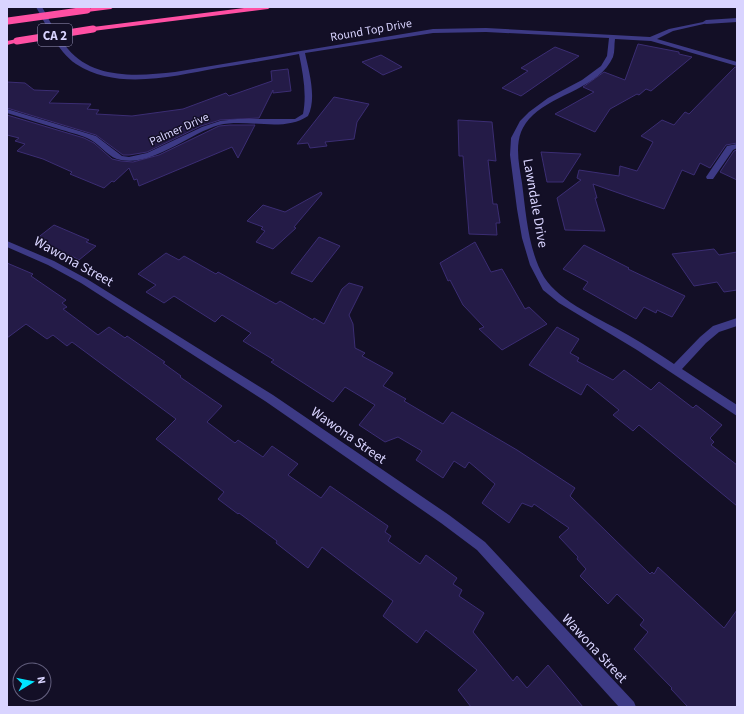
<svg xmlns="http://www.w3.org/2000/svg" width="744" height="714" viewBox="0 0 744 714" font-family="'Source Sans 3',sans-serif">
  <rect width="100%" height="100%" fill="#130f26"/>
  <!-- building -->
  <g fill="#241b47" stroke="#3b2d73">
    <path d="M638 44 679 52V54L692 57 651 91 646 89 639 95 637 94 610 109 595 132 555 114 594 92 583 87 604 72 625 80Z"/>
    <path d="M555 47 579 56 521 96 502 88 528 71 521 68Z"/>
    <path d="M381 55 402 67 383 75 362 62Z"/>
    <path d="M735 67H737V143L726 145 710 168 700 163 694 175 682 170 664 209 593 184 597 198H595L605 231 565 230 557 198 581 180 577 178 579 170 619 176 620 166 637 171 653 142 641 136 662 120 674 125 685 112 689 114Z"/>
    <path d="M288 69 291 91 273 93V90L259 118 220 120 201 126 147 152 129 155H123L96 135 7 108V82L25 83 34 90 59 91 49 103 91 104 87 109 99 110 96 114 132 116 183 109 226 93 229 96 272 81 271 71Z"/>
    <path d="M334 97 369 104 357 122 354 139 325 142 327 146 310 148 308 143 297 144Z"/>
    <path d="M7 115 84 138 94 143 112 159 121 161 133 162 159 155 219 126 230 125H255L238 158 232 147 139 186 137 179 134 180 129 168 114 182 112 181 104 188 70 174 72 172 43 159 17 151 25 144 15 141 19 138 7 135Z"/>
    <path d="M458 120 492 122 496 161 488 160 493 204H497L500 223H496L497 235 469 234 463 156H459Z"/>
    <path d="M737 150V180L720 172 734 151Z"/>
    <path d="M541 152 581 154 563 182H547Z"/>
    <path d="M321 192 322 194 294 227 296 228 273 249 256 242 265 231 261 229 263 227 247 221 263 205 285 212Z"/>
    <path d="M54 225 89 240 86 242 96 246 79 260 72 256 70 258 50 249 52 247 36 239Z"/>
    <path d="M319 237 340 246 312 282 291 273Z"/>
    <path d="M475 242 491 272 502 269 525 309 529 307 547 324 502 350 479 329 484 327 463 305 450 280 448 281 440 263Z"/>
    <path d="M584 245 629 268 628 269 685 296 672 317 657 310 656 313 644 307 636 319 583 289 588 282 563 269Z"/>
    <path d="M714 249 719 255 737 252V290L724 292 717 282 694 286 672 254Z"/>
    <path d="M166 253 179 260 184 256 216 274 218 272 276 304 280 301 313 320 314 318 324 324 342 289 349 283 363 287 349 315 353 324 355 348 365 353 362 356 393 373 383 386 406 399 404 401 443 424 452 412 517 450 575 488 570 496 650 574 652 572 654 574 658 567 724 628 737 610V707H688L671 689 672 688 634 649 648 632 640 625 644 620 617 594 608 604 580 576 586 569 577 559 578 557 559 537 569 528 534 504 532 507 522 503 509 523 482 503 495 484 469 462 465 468 454 461 443 478 416 460 422 451 398 437 385 442 359 425 375 405 345 387 333 402 271 362 274 360 243 341 251 333 222 315 215 322 174 296 164 303 146 292 156 285 138 274Z"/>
    <path d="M7 263 33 274 31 276 66 300 62 303 67 307 63 309 98 335 109 327 125 338 127 336 165 362 163 363 181 376 180 377 222 406 207 422 235 443 238 440 263 457 272 446 298 464 288 475 321 498 330 486 388 526 385 532 391 536 388 541 420 564 426 555 457 578 453 584 462 590 459 596 484 613 473 632 513 681 517 676 527 688 548 665 583 707H471L458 690 477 670 426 630 417 643 383 616 393 601 322 547 308 568 276 543 277 541 239 513 238 514 218 499 224 492 156 439 176 419 72 342 67 346 53 335 47 339 26 324 7 338Z"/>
    <path d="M557 327 579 339 570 353 579 358 577 361 613 380 624 370 651 390 659 382 693 408 696 405 722 425 710 438 714 442 711 445 737 465V506L639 425 633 431 613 415 619 410 587 384 581 395 529 365Z"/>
  </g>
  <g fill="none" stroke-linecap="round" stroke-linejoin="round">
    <!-- lane -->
    <g fill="#3d3a85" fill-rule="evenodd">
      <path d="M737 18V22L706 24 703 22 706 20Z"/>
      <path d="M737 144V148L733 150 713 179H707L706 177 727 146Z"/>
    </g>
    <!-- street -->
    <g fill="#3d3a85" fill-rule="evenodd">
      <path d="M36 7H42C50 21 57 36 68 49 94 80 139 76 175 72L433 29 486 28 650 37 669 29 708 21V23L673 31 657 39 737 62V66L651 41 615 39C614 45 615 51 613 57 600 87 555 94 533 115 512 134 518 158 522 183 526 213 528 250 544 277 559 302 603 320 628 335 644 344 659 354 674 364L700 337 713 326 737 318V326L719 332 706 343 682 369 737 405V416L637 350 559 303 543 290 530 265 522 238 517 209 510 155 511 138 520 121 529 112 548 98 582 80 601 66 607 56 609 38 486 32 433 33 305 53C309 72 317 98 308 116 283 133 248 118 219 125 188 134 154 166 121 160 110 159 100 145 91 140 82 135 72 133 62 130 44 124 25 119 7 113V109L96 136 122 156 129 157 147 153 202 127 220 121 237 119H295L303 114C307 94 303 74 299 54 272 59 245 64 218 68 174 76 117 91 76 64 57 51 47 26 36 7Z"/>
      <path d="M7 241 54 261 87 279 273 395 449 515 485 542 634 702 636 707H619L477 550 441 523 265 401 81 283 48 265 7 247Z"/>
    </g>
    <!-- highway -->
    <g fill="#ff4fa3" fill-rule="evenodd">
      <path d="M95 7H114L111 9 87 12 84 10Z"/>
      <path d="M252 7H271L268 9 93 31 90 29 93 27Z"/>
      <path d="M17 39 21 41 19 42 7 45V41Z"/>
    </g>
    <!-- highway-bridge -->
    <g stroke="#ff4fa3" stroke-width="7">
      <path d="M8 21 87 10"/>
      <path d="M17 41 93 29"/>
    </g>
  </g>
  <g text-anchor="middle" stroke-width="3" stroke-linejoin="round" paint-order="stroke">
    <!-- far-street labels -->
    <g font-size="12" fill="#d9d4ff" stroke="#130f26">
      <text transform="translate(371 30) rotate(-10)" y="4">Round Top Drive</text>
      <text transform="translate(179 129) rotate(-24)" y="4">Palmer Drive</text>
    </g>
    <!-- shield labels -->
    <rect fill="#130f26" stroke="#9e99be" stroke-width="1" x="38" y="24" width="34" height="22" rx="3"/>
    <g font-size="13" font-weight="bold" fill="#d9d4ff">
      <text x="55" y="40">CA 2</text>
    </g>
    <!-- street labels -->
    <g font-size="14" fill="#d9d4ff" stroke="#130f26">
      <text transform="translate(536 203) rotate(80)" y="5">Lawndale Drive</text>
      <text transform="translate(74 261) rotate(29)" y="5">Wawona Street</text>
      <text transform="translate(349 435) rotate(35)" y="5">Wawona Street</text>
      <text transform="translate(595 648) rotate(47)" y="5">Wawona Street</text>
    </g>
  </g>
  <!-- border -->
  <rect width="744" height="714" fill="none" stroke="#d9d4ff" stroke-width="16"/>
  <!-- north arrow -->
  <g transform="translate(32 682) rotate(80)"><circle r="19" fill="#130f26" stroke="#625e7d"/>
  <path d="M0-3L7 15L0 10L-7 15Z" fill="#00e5ff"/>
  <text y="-6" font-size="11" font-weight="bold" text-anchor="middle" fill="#d9d4ff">N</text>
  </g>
</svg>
